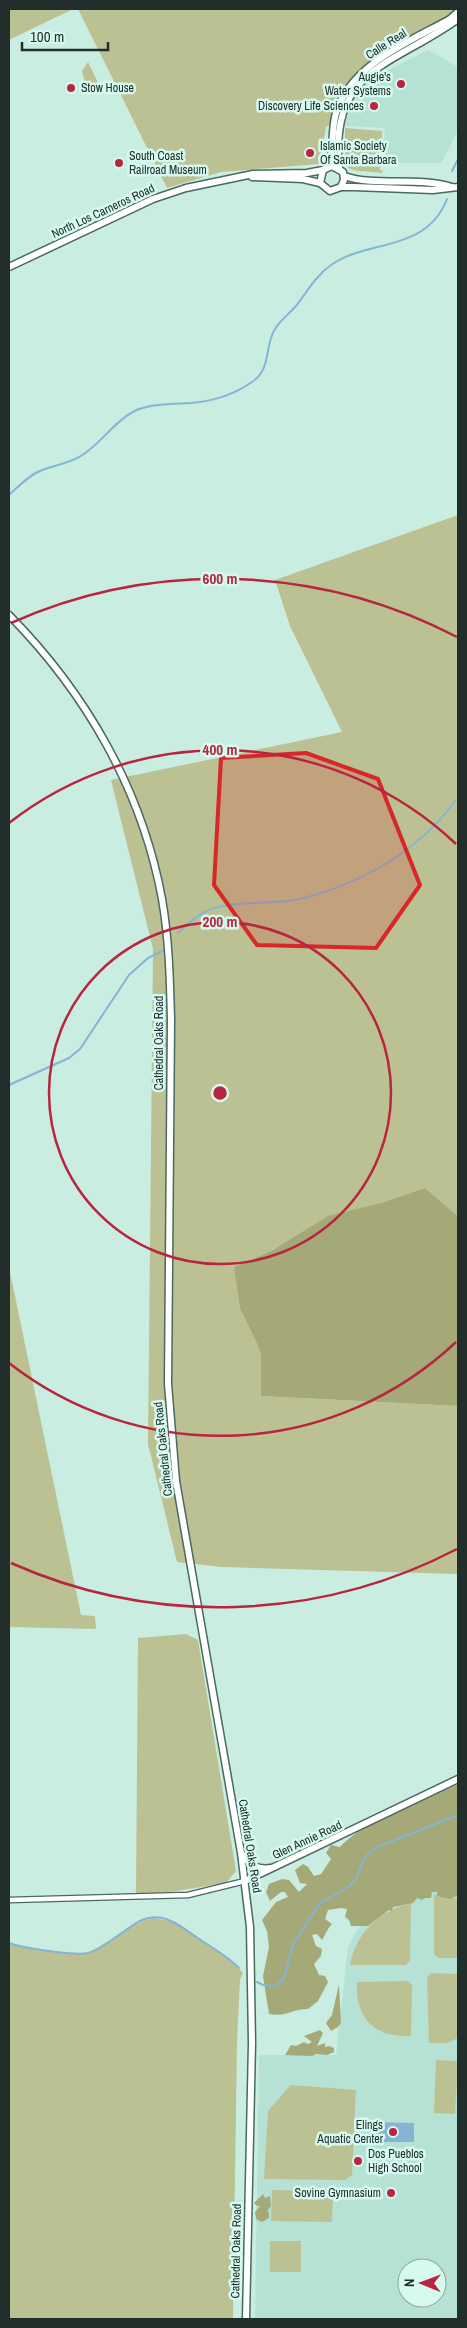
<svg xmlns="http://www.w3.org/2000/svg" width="467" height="2328" viewBox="0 0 467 2328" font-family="'Archivo Narrow',sans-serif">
  <rect width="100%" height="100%" fill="#caede2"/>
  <!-- built -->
  <g fill="#b6e1d5" fill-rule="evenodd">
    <path d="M428 50 458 67V131L441 163H393L383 161 385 128 345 126 351 106 362 89 376 76Z"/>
    <path d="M434 1891 458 1894V2319H255L259 2055H336L348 1947 356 1932 373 1913ZM407 2268H437V2298H407Z"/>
  </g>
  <!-- green -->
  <g fill="#bcc193">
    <path d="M9 9H73L9 40Z"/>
    <path d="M78 9H458C411 44 341 61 330 125L326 127 319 164 221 172 167 188Z"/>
    <path d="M88 62 101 89 94 90 85 83 82 71Z"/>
    <path d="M345 128 382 131 380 170 383 171 382 173C371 171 358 173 348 168L345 158Z"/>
    <path d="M458 515V1216L425 1188 381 1203 234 1267 261 1355V1396L458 1406V1594L457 1574 222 1567 177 1562 148 1444 153 949 111 780 342 732 290 626 275 580Z"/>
    <path d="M9 1267 81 1615 95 1616 96 1629 9 1627Z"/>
    <path d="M186 1634 198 1640 236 1871 226 1883 157 1894H136L138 1638Z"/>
    <path d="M434 1895 458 1899V1958H438L434 1954Z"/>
    <path d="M411 1903 410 1961 406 1965H350C356 1932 380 1911 411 1903Z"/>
    <path d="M154 1918 176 1922 230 1959 243 1973 240 1980 237 2042 233 2319H9V1943C21 1947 79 1956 89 1953 112 1944 127 1924 154 1918Z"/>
    <path d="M431 1973 458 1974V2038L447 2043H429L427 1978Z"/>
    <path d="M408 1981 412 1985 411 2036C374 2038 355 2018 357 1982Z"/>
    <path d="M436 2060 458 2061 455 2114 434 2113Z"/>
    <path d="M291 2085 356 2090 352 2175 345 2180 264 2179 268 2111Z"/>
    <path d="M272 2190 333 2191 332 2222 271 2221Z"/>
    <rect x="270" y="2241" width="31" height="31"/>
  </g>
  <!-- forest -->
  <g fill="#a4a977">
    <path d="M425 1188 458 1216V1406L261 1396V1355L257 1343 240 1308 234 1267 273 1250 328 1216 381 1203Z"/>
    <path d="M458 1784V1901L457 1896 450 1899 437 1896V1892H432L431 1898H425L422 1900 417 1898 413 1903 393 1907 392 1911 389 1910 368 1926H351L349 1920 345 1917 347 1909 341 1908 328 1910 325 1919 332 1924C327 1929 326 1934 322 1940L317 1934 312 1935 316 1946 322 1949 321 1956 314 1964 319 1975 325 1976 328 1982 318 2001 308 2009C291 2009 288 2017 269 2014L263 1976 269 1947 267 1931 262 1920 276 1902 288 1897 285 1892H281L270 1901 266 1892 269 1884 282 1879 289 1880 299 1892 307 1884 300 1883 295 1870 303 1864 308 1867 314 1876 321 1874 331 1859 326 1853 331 1845 340 1847C359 1824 429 1798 458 1784Z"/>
    <path d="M339 1984 341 2023 338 2027 331 2031 326 2023 332 2015Z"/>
    <path d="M320 2030 323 2033 317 2046 325 2043V2047L329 2046 334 2048V2052L327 2055 316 2054 312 2056 285 2055 291 2045 296 2046 304 2042 308 2044 312 2042 304 2036Z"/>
    <path d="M263 2194 265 2198 270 2196 271 2206 267 2211 269 2212V2218L262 2222 256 2219 255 2212 260 2206H257L254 2203Z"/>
  </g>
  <!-- water -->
  <path fill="#85b4d5" d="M372 2122 414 2123V2142H371Z"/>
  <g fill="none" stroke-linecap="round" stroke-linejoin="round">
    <!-- stream -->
    <g stroke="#85b4d5" stroke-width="2">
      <path d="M452 171 458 159"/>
      <path d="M9 495C19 486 29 475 42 470 55 465 72 463 84 454 103 441 117 418 139 409 156 403 175 404 192 403 213 401 235 394 252 382 268 372 266 354 271 338 275 324 286 317 296 306 304 296 310 285 319 276 353 235 424 259 447 199"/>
      <path d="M178 933C187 924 197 915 209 910 233 900 273 905 300 899 360 884 418 852 455 801"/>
      <path d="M9 1085 69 1058 80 1049 129 975 148 958 164 950"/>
      <path d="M9 1943C22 1948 76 1956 88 1953 103 1949 125 1929 140 1921 165 1909 183 1929 202 1941 215 1949 228 1957 239 1968"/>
      <path d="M257 1982 263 1985 275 1986 284 1979 293 1944 320 1903 350 1886 356 1879 364 1858 375 1848 458 1815"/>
    </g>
    <defs>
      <path id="street" d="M9 1900 188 1895 245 1881"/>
      <g id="secondary">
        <path d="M329 167C334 149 331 130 336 113 351 64 409 42 450 19L458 12"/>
        <path d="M339 168C329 68 393 66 458 19"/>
        <path d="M323 170 320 183 330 191 341 187H354L433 190 458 187"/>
        <path d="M344 176C377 187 416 176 452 187"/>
        <path d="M252 177 303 179 320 183"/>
        <path d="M9 267 153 199 186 188 253 174 307 173 323 170 332 166 343 172 344 180 341 187"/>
        <path d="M9 615C86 693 142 790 162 899 169 939 170 979 171 1020L168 1384 176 1481 241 1853 250 1927 252 2043 246 2319"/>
        <path d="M242 1854C250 1865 256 1870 271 1868"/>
        <path d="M245 1881 458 1779"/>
      </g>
    </defs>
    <!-- street casing -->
    <use href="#street" stroke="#4a6960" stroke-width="7"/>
    <!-- secondary casing -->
    <use href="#secondary" stroke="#4a6960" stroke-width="9"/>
    <!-- street -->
    <use href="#street" stroke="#fff" stroke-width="4.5"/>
    <!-- secondary -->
    <use href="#secondary" stroke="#fff" stroke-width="6"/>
  </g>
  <!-- marked area -->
  <path fill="#d62828" fill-opacity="0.2" stroke="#d62828" stroke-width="4" stroke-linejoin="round" d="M306 753 378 779 420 885 376 948 257 945 214 885 221 758Z"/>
  <!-- distance rings -->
  <g fill="none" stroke="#b7253e" stroke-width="2.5">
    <circle cx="220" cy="1093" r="171"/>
    <path d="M456 1342A343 343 0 0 1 9 1363M9 823A343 343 0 0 1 456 844"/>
    <path d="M457 1549A514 514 0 0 1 11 1563M11 623A514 514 0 0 1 457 637"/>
  </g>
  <!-- markers -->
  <g fill="#b7253e" stroke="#d7faf0" stroke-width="2">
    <circle cx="401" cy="84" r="5"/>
    <circle cx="71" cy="88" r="5"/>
    <circle cx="374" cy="106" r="5"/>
    <circle cx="310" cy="153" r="5"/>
    <circle cx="119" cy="163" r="5"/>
    <circle cx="393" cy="2132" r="5"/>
    <circle cx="358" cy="2161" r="5"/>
    <circle cx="391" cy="2193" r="5"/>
  </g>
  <g text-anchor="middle" stroke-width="5" stroke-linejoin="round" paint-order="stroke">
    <!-- street labels -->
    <g font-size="12" fill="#212e2b" stroke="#d7faf0">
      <text transform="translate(386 44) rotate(-32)" y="4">Calle Real</text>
      <text transform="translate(103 211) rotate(-25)" y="4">North Los Carneros Road</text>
      <text transform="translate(159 1043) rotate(-90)" y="4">Cathedral Oaks Road</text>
      <text transform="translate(163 1449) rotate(-96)" y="4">Cathedral Oaks Road</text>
      <text transform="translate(307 1840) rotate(-25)" y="4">Glen Annie Road</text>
      <text transform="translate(250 1846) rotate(81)" y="4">Cathedral Oaks Road</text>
      <text transform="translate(236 2251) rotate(-89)" y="4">Cathedral Oaks Road</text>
    </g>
    <!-- poi labels -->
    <g font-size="12" fill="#212e2b" stroke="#d7faf0" text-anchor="end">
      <text x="391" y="81">Augie's<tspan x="391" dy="14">Water Systems</tspan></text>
      <text x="81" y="92" text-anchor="start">Stow House</text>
      <text x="364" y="110">Discovery Life Sciences</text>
      <text x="320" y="150" text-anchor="start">Islamic Society<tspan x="320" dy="14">Of Santa Barbara</tspan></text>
      <text x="129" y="160" text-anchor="start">South Coast<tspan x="129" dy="14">Railroad Museum</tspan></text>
      <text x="383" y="2129">Elings<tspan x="383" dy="14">Aquatic Center</tspan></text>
      <text x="368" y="2158" text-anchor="start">Dos Pueblos<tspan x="368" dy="14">High School</tspan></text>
      <text x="381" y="2197">Sovine Gymnasium</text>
    </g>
  </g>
  <circle cx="220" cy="1093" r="8" fill="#b7253e" stroke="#d7faf0" stroke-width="2.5"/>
  <g font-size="15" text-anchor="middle" font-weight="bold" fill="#b7253e" stroke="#d7faf0" stroke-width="5" stroke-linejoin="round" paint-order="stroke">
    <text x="220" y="584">600 m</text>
    <text x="220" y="755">400 m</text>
    <text x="220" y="927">200 m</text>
  </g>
  <!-- border -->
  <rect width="467" height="2328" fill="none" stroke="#212e2b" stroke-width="20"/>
  <!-- north arrow -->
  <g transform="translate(422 2283) rotate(271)"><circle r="24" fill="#d7faf0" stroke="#8ea8a1"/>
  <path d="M0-4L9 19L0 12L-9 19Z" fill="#b7253e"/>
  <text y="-8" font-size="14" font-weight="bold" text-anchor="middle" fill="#212e2b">N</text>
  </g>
  <!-- scale -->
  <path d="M22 42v8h86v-8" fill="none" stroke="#212e2b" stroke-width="2.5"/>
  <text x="30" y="42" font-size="15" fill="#212e2b" stroke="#d7faf0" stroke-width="4" paint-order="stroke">100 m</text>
</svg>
